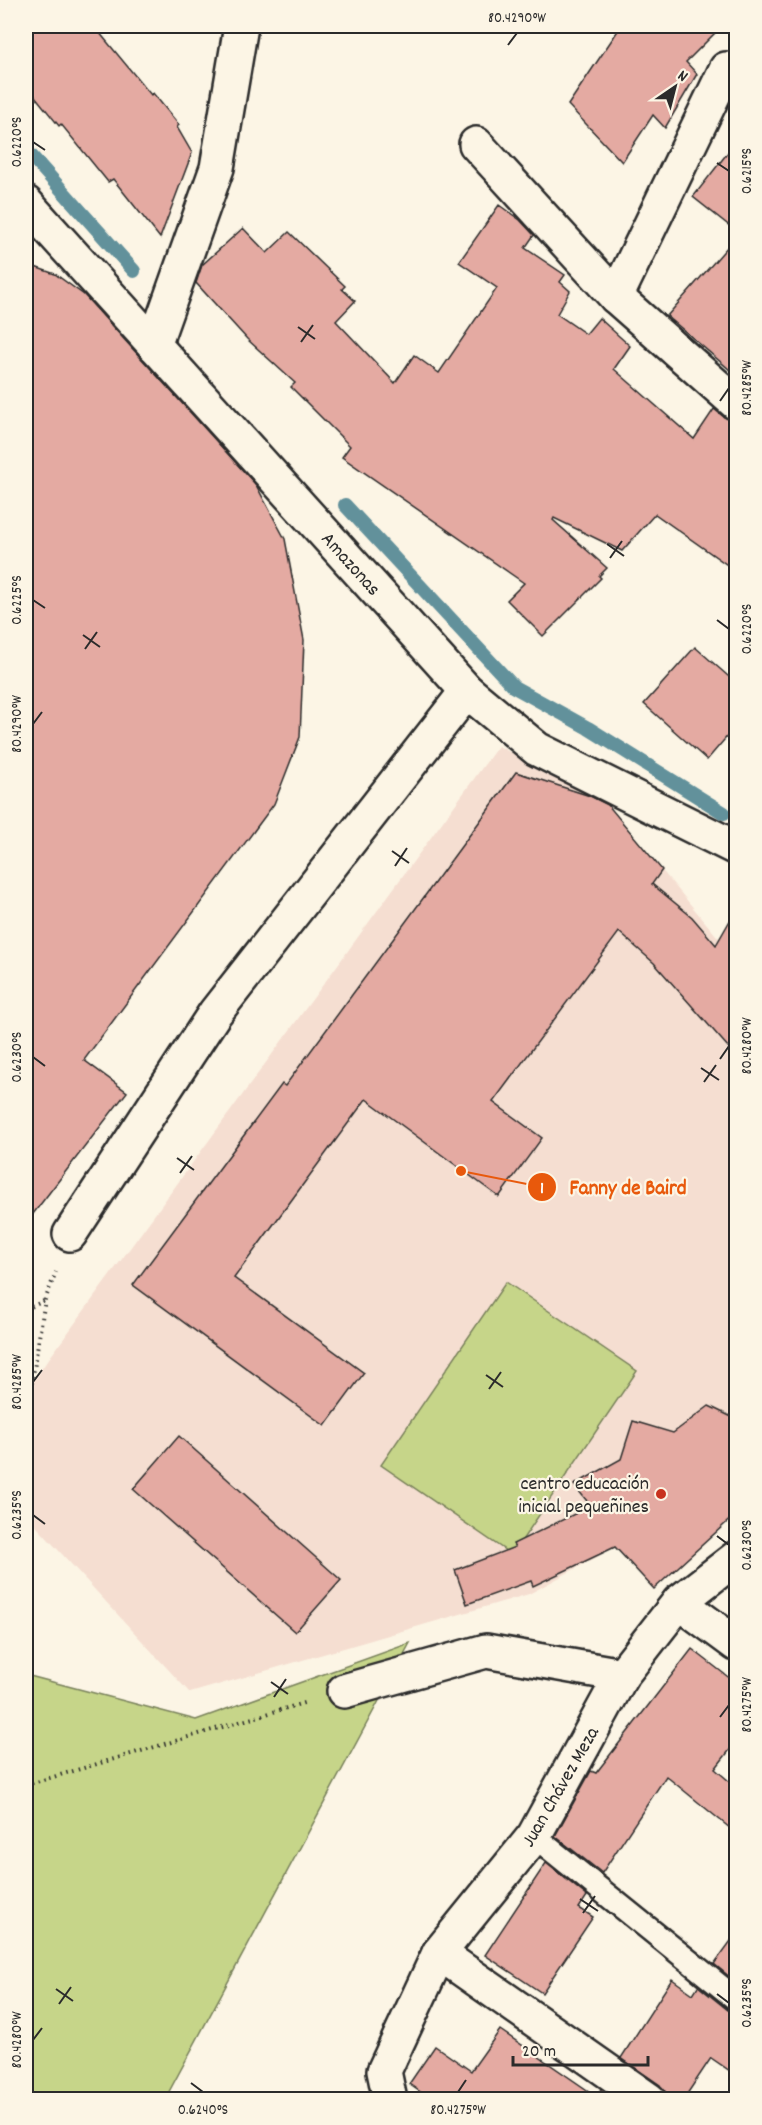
<svg xmlns="http://www.w3.org/2000/svg" width="762" height="2125" viewBox="0 0 762 2125" font-family="Dekko,sans-serif">
  <rect width="100%" height="100%" fill="#fcf5e5"/>
  <filter id="ink" filterUnits="userSpaceOnUse"><feTurbulence type="fractalNoise" baseFrequency=".0167" numOctaves="2"/><feDisplacementMap in="SourceGraphic" scale="12" xChannelSelector="R" yChannelSelector="G"/><feConvolveMatrix kernelMatrix="1 2 1 2 8 2 1 2 1" color-interpolation-filters="sRGB"/></filter>
  <g filter="url(#ink)">
    <!-- built -->
    <path fill="#f5ded1" d="M498 746 604 801 736 959V1481L529 1594 190 1693 26 1515V1390Z"/>
    <!-- green -->
    <g fill="#c6d589" stroke="#78805a" stroke-width="1.5">
      <path d="M506 1282 637 1371 512 1555 381 1465Z"/>
      <path d="M410 1643 165 2099H26V1675L196 1720Z"/>
    </g>
    <g fill="none" stroke-linecap="round" stroke-linejoin="round">
      <!-- stream -->
      <g stroke="#62919b" stroke-width="14">
        <path d="M26 150 134 271"/>
        <path d="M345 505 514 687 588 728 724 813"/>
      </g>
    </g>
    <!-- building -->
    <g fill="#e4aaa2" stroke="#2b2b2b" stroke-width="1.5">
      <path d="M26 26H94L151 95 153 93 179 125 177 127 192 153 160 238 113 179 108 182 61 124 59 126 26 85Z"/>
      <path d="M621 26H722L686 62 697 74 665 128 653 115 622 162 568 105Z"/>
      <path d="M736 142V231L693 197Z"/>
      <path d="M499 205 520 220 534 235 525 248 565 275 560 282 570 291 557 314 586 334 599 318 630 346 614 369 694 439 714 409 724 417 736 421V571L655 514 622 551 554 518 553 520 607 568 599 576 601 578 543 636 507 600 524 583 342 457 350 446 291 387 295 383 247 339 196 283 202 265 243 228 267 253 289 232 345 286 342 289 355 301 336 321 395 383 414 355 439 373 497 288 459 262Z"/>
      <path d="M736 237V375L667 316Z"/>
      <path d="M26 264 55 274 84 295 256 485 285 539 304 640 300 737 274 804 84 1060 127 1092 26 1223Z"/>
      <path d="M695 647 736 683V726L707 760 644 704Z"/>
      <path d="M516 772 590 796 608 805 662 870 652 884 692 917 716 945 736 910V1056L654 963 619 932 493 1102 542 1138 499 1197 366 1099 234 1278 364 1373 325 1426 133 1285 282 1084 285 1086Z"/>
      <path d="M709 1406 736 1419V1514L654 1589 615 1547 533 1586 531 1581 467 1604 455 1570 515 1547 513 1544 591 1506 574 1485 621 1459 633 1421 673 1433Z"/>
      <path d="M179 1436 341 1580 295 1632 133 1489Z"/>
      <path d="M692 1649 736 1683V1742L715 1769 736 1787V1833L666 1776 602 1873 555 1836 591 1771 596 1773Z"/>
      <path d="M546 1863 587 1896 579 1908 593 1917 542 1993 485 1955Z"/>
      <path d="M736 1934V1982L714 1964Z"/>
      <path d="M672 1979 693 1994 698 1986 728 2010 736 2012V2075L711 2058 683 2100H667L660 2085 621 2058Z"/>
      <path d="M500 2030 596 2096 601 2089 616 2100H432L409 2084 435 2046 471 2071Z"/>
    </g>
    <g fill="none" stroke-linecap="round" stroke-linejoin="round">
      <defs>
        <path id="service" d="M534 1836 736 1999"/>
        <g id="minor">
          <path d="M476 144 616 297 736 403"/>
          <path d="M26 203 467 691 537 749 736 848"/>
          <path d="M616 297 726 69"/>
          <path d="M154 345 217 168 241 26"/>
          <path d="M70 1234 215 1013 467 691"/>
          <path d="M679 1602 736 1644"/>
          <path d="M344 1691 486 1651 622 1675"/>
          <path d="M439 1953 649 2100"/>
          <path d="M390 2100 384 2071 439 1953 534 1836 622 1675 679 1602 736 1558"/>
        </g>
      </defs>
      <!-- service casing -->
      <use href="#service" stroke="#2b2b2b" stroke-width="27"/>
      <!-- minor casing -->
      <use href="#minor" stroke="#2b2b2b" stroke-width="38"/>
      <!-- path -->
      <g stroke="#2b2b2b" stroke-width="4" stroke-dasharray="1.5 4.5" stroke-linecap="butt">
        <path d="M26 1309 44 1301"/>
        <path d="M26 1419 45 1300 56 1272"/>
        <path d="M26 1785 307 1702"/>
      </g>
      <!-- service -->
      <use href="#service" stroke="#fcf5e5" stroke-width="22"/>
      <!-- minor -->
      <use href="#minor" stroke="#fcf5e5" stroke-width="33"/>
    </g>
  </g>
  <!-- ticks -->
  <path fill="none" stroke="#2b2b2b" stroke-width="2" d="M508 45 517 33M33 142 45 150M717 163 729 171M298 327 315 339M301 342 313 325M720 401 729 388M607 544 624 556M610 558 622 541M33 600 45 608M717 620 729 629M83 635 100 647M85 649 97 632M33 724 42 712M392 851 409 863M395 866 407 848M33 1057 45 1066M720 1059 729 1046M701 1068 719 1080M704 1082 716 1065M177 1158 194 1170M180 1173 192 1156M486 1375 503 1387M33 1382 42 1370M489 1389 501 1372M33 1515 45 1524M717 1536 729 1545M271 1682 288 1694M274 1697 286 1679M720 1717 729 1705M580 1899 598 1911M583 1913 595 1896M56 1989 73 2001M717 1994 729 2003M59 2004 71 1987M33 2040 42 2028M191 2083 203 2092M458 2092 466 2080"/>
  <!-- markers -->
  <circle fill="#c8321e" stroke="#fcf5e5" stroke-width="2" cx="661" cy="1494" r="6"/>
  <g text-anchor="middle" stroke-width="4.5" stroke-linejoin="round" paint-order="stroke">
    <!-- street labels -->
    <g font-size="20" fill="#2b2b2b" stroke="#fcf5e5">
      <text transform="translate(352 563) rotate(48)" y="7">Amazonas</text>
      <text transform="translate(559 1786) rotate(-60)" y="7">Juan Chávez Meza</text>
    </g>
    <!-- poi labels -->
    <g font-size="20" fill="#2b2b2b" stroke="#fcf5e5" text-anchor="end">
      <text x="649" y="1489">centro educación<tspan x="649" dy="23">inicial pequeñines</tspan></text>
    </g>
  </g>
  <!-- callouts -->
  <path fill="none" stroke="#e8590c" stroke-width="2" d="M461 1171L542 1187"/>
  <g fill="#e8590c" stroke="#fcf5e5" stroke-width="2">
    <circle cx="461" cy="1171" r="6"/>
    <circle cx="542" cy="1187" r="15"/>
  </g>
  <g font-size="18" text-anchor="middle" font-weight="bold" fill="#fff">
    <text x="542" y="1193">1</text>
  </g>
  <g font-size="21" text-anchor="middle" font-weight="bold" fill="#e8590c" stroke="#fcf5e5" stroke-width="4.5" stroke-linejoin="round" paint-order="stroke">
    <text x="628" y="1194">Fanny de Baird</text>
  </g>
  <!-- margin -->
  <rect width="762" height="2125" fill="none" stroke="#fcf5e5" stroke-width="66"/>
  <!-- north arrow -->
  <g transform="translate(675 87) rotate(35)" stroke="#fcf5e5" stroke-width="4.5" paint-order="stroke">
  <path d="M0-4.5L10 22L0 15L-10 22Z" fill="#2b2b2b"/>
  <text y="-9" font-size="16" font-weight="bold" text-anchor="middle" fill="#2b2b2b">N</text>
  </g>
  <!-- scale -->
  <path d="M513 2056v9h135v-9" fill="none" stroke="#2b2b2b" stroke-width="3"/>
  <text x="522" y="2056" font-size="18" fill="#2b2b2b" stroke="#fcf5e5" stroke-width="4.5" paint-order="stroke">20 m</text>
  <rect x="33" y="33" width="696" height="2059" fill="none" stroke="#2b2b2b" stroke-width="2"/>
  <g font-size="15" text-anchor="middle" fill="#2b2b2b">
    <text x="517" y="22">80.4290°W</text>
    <text transform="translate(16 142) rotate(-90)" y="5">0.6220°S</text>
    <text transform="translate(746 171) rotate(-90)" y="5">0.6215°S</text>
    <text transform="translate(746 388) rotate(-90)" y="5">80.4285°W</text>
    <text transform="translate(16 600) rotate(-90)" y="5">0.6225°S</text>
    <text transform="translate(746 629) rotate(-90)" y="5">0.6220°S</text>
    <text transform="translate(16 724) rotate(-90)" y="5">80.4290°W</text>
    <text transform="translate(746 1046) rotate(-90)" y="5">80.4280°W</text>
    <text transform="translate(16 1057) rotate(-90)" y="5">0.6230°S</text>
    <text transform="translate(16 1382) rotate(-90)" y="5">80.4285°W</text>
    <text transform="translate(16 1515) rotate(-90)" y="5">0.6235°S</text>
    <text transform="translate(746 1545) rotate(-90)" y="5">0.6230°S</text>
    <text transform="translate(746 1705) rotate(-90)" y="5">80.4275°W</text>
    <text transform="translate(746 2003) rotate(-90)" y="5">0.6235°S</text>
    <text transform="translate(16 2040) rotate(-90)" y="5">80.4280°W</text>
    <text x="203" y="2114">0.6240°S</text>
    <text x="458" y="2114">80.4275°W</text>
  </g>
</svg>
